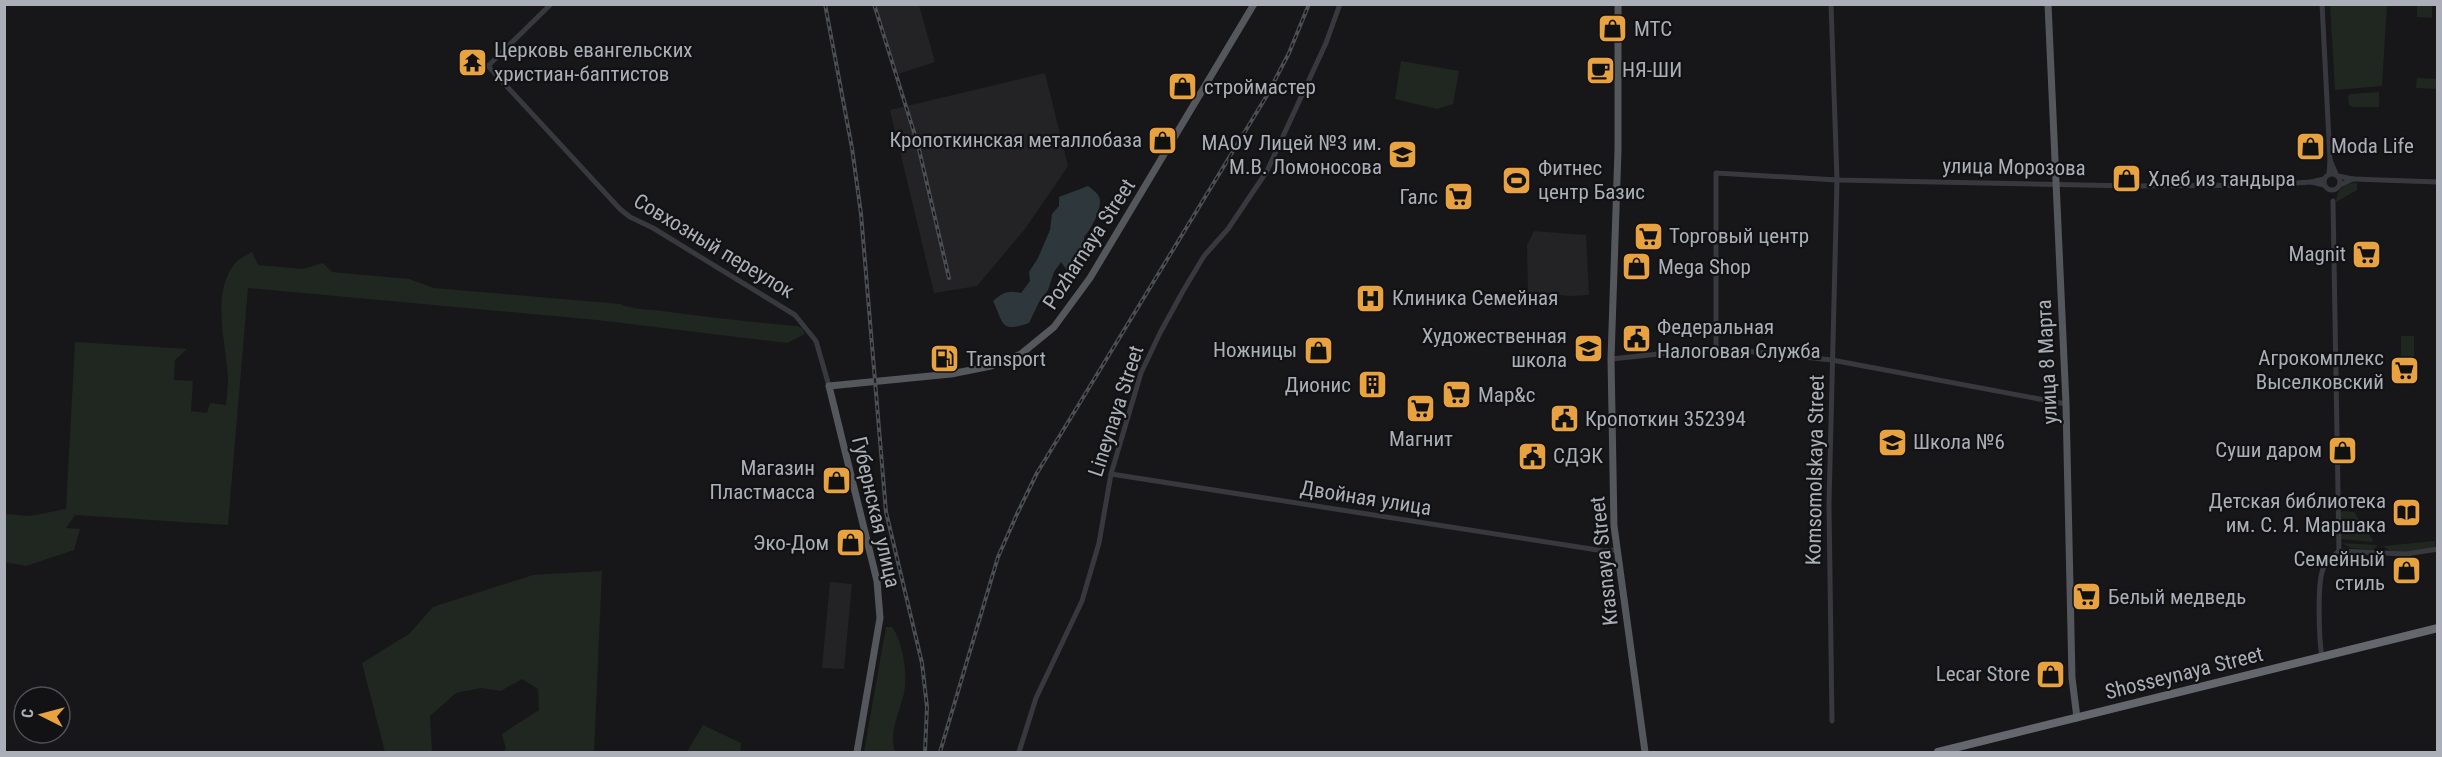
<svg xmlns="http://www.w3.org/2000/svg" width="2442" height="757" viewBox="0 0 2442 757" font-family="'Roboto Condensed',sans-serif">
  <rect width="100%" height="100%" fill="#171719"/>
  <!-- built -->
  <g fill="#232326">
    <path d="M875 5H919L935 62 895 75Z"/>
    <path d="M1045 73 1068 166 1025 229 977 286 934 293 890 110Z"/>
    <path d="M1534 231 1586 235 1589 295 1570 296 1528 292 1527 245Z"/>
    <path d="M830 582 852 584 844 669 822 668Z"/>
  </g>
  <!-- green -->
  <g fill="#1f2720">
    <path d="M2330 5H2387L2382 86 2335 90Z"/>
    <path d="M2417 5H2432V18L2417 17Z"/>
    <path d="M1401 61 1459 71 1453 104 1437 109 1395 99Z"/>
    <path d="M2417 78 2437 79V89L2416 88Z"/>
    <path d="M2379 92V107H2352L2349 105 2348 96 2350 94Z"/>
    <path d="M2357 183V190L2336 202C2337 189 2344 183 2357 183Z"/>
    <path d="M252 252 258 265 303 269 323 263 332 272 409 279 434 288 620 304C634 310 647 309 662 311 707 317 751 322 797 326L802 328 805 334 787 343 597 320 248 288 228 525 75 515 66 528 80 529 74 550 26 566 5 562V514L30 516 66 509 75 342 187 349 175 360 174 380 193 381 191 411 207 413 210 403 226 405C227 396 228 386 228 377 226 342 210 292 236 262 240 258 247 255 252 252Z"/>
    <path d="M2401 336H2414V363L2401 362Z"/>
    <path d="M2343 511 2354 512 2373 540 2372 542 2341 539V512Z"/>
    <path d="M2435 541V546L2431 548C2417 550 2394 557 2383 546Z"/>
    <path d="M2342 543 2376 545 2377 546 2373 550 2351 548Z"/>
    <path d="M602 571 594 752H501L506 749 502 734 539 710 538 689 522 679 501 691 481 688 456 693 430 716 432 752H385L362 663 409 634 433 607 533 575Z"/>
    <path d="M886 627H892C902 640 907 670 905 687 902 709 888 730 895 752H864Z"/>
    <path d="M703 725 741 743 740 752H687Z"/>
  </g>
  <!-- water -->
  <path fill="#2e373c" d="M1088 186C1093 190 1100 194 1100 201 1100 213 1091 229 1084 237 1085 252 1078 262 1069 273L1061 262 1054 272 1048 290 1039 302 1029 323C1000 333 1004 324 993 301 1003 292 1008 290 1021 293L1030 281 1029 272 1038 258 1050 230 1052 214 1059 206V197Z"/>
  <g fill="none" stroke-linecap="round" stroke-linejoin="round">
    <!-- minor -->
    <g stroke="#38393e" stroke-width="5">
      <path d="M551 4 488 66 620 209 630 217 653 228 795 315 816 341 829 386"/>
      <path d="M1831 4 1837 180 1829 504 1832 721"/>
      <path d="M2322 4 2330 160"/>
      <circle cx="2332" cy="182" r="8"/>
      <path d="M2329 174 2330 160 2336 174"/>
      <path d="M2338 176 2353 179 2340 185"/>
      <path d="M2324 179 2311 182 2324 185"/>
      <path d="M2353 179 2438 182"/>
      <path d="M2333 201 2339 551"/>
      <path d="M1716 348V173L1837 180 2134 186 2269 185 2311 182"/>
      <path d="M1611 359 1716 348 1832 360 2066 404"/>
      <path d="M1111 474 1604 551 1615 550"/>
      <path d="M2322 657C2319 640 2317 584 2323 569 2326 562 2333 556 2339 551L2406 554 2438 549"/>
      <path d="M1019 752 1036 698 1082 601 1099 543 1111 474 1141 373 1160 333 1183 291 1204 256 1228 229 1267 171 1326 43 1340 4"/>
    </g>
    <!-- major -->
    <g stroke="#54575c" stroke-width="7">
      <path d="M1618 4V150L1611 359 1614 526 1645 752"/>
      <path d="M2048 4 2066 404 2072 678 2077 718"/>
      <path d="M857 752 880 618 877 581 829 386 951 374 991 366 1021 354 1054 327 1090 278 1254 4"/>
    </g>
    <!-- highway -->
    <path stroke="#64686e" stroke-width="8" d="M1938 752 2438 628"/>
    <defs>
      <g id="rail">
        <path d="M825 4 852 148 861 214 886 512 922 663 927 707 925 752"/>
        <path d="M874 4 918 145 949 278"/>
        <path d="M940 752 998 557 1017 514 1037 473 1073 414 1266 97 1289 53 1309 4"/>
      </g>
    </defs>
    <!-- rail casing -->
    <use href="#rail" stroke="#4b4e52" stroke-width="4"/>
    <!-- rail -->
    <use href="#rail" stroke="#121214" stroke-width="1.5" stroke-dasharray="4.5" stroke-linecap="butt"/>
  </g>
  <!-- icons -->
  <defs>
    <symbol id="shop-square" viewBox="-11 -11 22 22"><rect x="-9" y="-9" width="18" height="18" rx="4" fill="#e8a340" stroke="#121214"/><path d="M-5-2.5h2.3a2.7 3.5 0 0 1 5.4 0H5L5.5 6h-11ZM-1.5-2.5h3a1.5 2.3 0 0 0-3 0Z" fill="#111"/></symbol>
    <symbol id="temple-square" viewBox="-11 -11 22 22"><rect x="-9" y="-9" width="18" height="18" rx="4" fill="#e8a340" stroke="#121214"/><path d="M0-6L5-2H3V0L6.5 2.5H4V6H1.5V3h-3V6H-4V2.5H-6.5L-3 0V-2H-5Z" fill="#111"/></symbol>
    <symbol id="cafe-square" viewBox="-11 -11 22 22"><rect x="-9" y="-9" width="18" height="18" rx="4" fill="#e8a340" stroke="#121214"/><path d="M-5.5-4.5H6V0H3Q3 3.5 0 3.5H-2.5Q-5.5 3.5-5.5 0ZM3-3.2v2h1.7v-2ZM-6 4.5H4V6H-6Z" fill="#111"/></symbol>
    <symbol id="school-square" viewBox="-11 -11 22 22"><rect x="-9" y="-9" width="18" height="18" rx="4" fill="#e8a340" stroke="#121214"/><path d="M0-5L7-2L0 1L-7-2ZM-4 1L0 2.5L4 1V4Q0 6-4 4Z" fill="#111"/></symbol>
    <symbol id="stadium-square" viewBox="-11 -11 22 22"><rect x="-9" y="-9" width="18" height="18" rx="4" fill="#e8a340" stroke="#121214"/><path d="M0-5a6.5 5 0 1 0 0 10a6.5 5 0 1 0 0-10ZM-3.5-1.8h7v3.6h-7Z" fill="#111"/></symbol>
    <symbol id="supermarket-square" viewBox="-11 -11 22 22"><rect x="-9" y="-9" width="18" height="18" rx="4" fill="#e8a340" stroke="#121214"/><path d="M-6-5.5h2.5l.6 2H6L4.5 2H-2.5L-4.4-4H-6ZM-1.5 3.2a1.3 1.3 0 1 0 .1 0ZM3 3.2a1.3 1.3 0 1 0 .1 0Z" fill="#111"/></symbol>
    <symbol id="hospital-square" viewBox="-11 -11 22 22"><rect x="-9" y="-9" width="18" height="18" rx="4" fill="#e8a340" stroke="#121214"/><path d="M-5-5h3v3.5h4V-5h3V5h-3V1.5h-4V5h-3Z" fill="#111"/></symbol>
    <symbol id="civic-square" viewBox="-11 -11 22 22"><rect x="-9" y="-9" width="18" height="18" rx="4" fill="#e8a340" stroke="#121214"/><path d="M-.6-6.5H3V-4.5H.6V-3L4-1V1h2V6H-6V1h2V-1L-.6-3ZM-1.2 2.5V6h2.4V2.5Z" fill="#111"/></symbol>
    <symbol id="fuel-square" viewBox="-11 -11 22 22"><rect x="-9" y="-9" width="18" height="18" rx="4" fill="#e8a340" stroke="#121214"/><path d="M-5.5-6h7V0h2V4h1.3V-2.5L3-4.5l.8-.8L6-3V5H2.5V1h-1V6h-7ZM-4.2-4.7v3.2H.2V-4.7Z" fill="#111"/></symbol>
    <symbol id="building-square" viewBox="-11 -11 22 22"><rect x="-9" y="-9" width="18" height="18" rx="4" fill="#e8a340" stroke="#121214"/><path d="M-4-6H4V6H1V3H-1V6H-4ZM-2.5-4.3h1.7v1.8h-1.7ZM.8-4.3h1.7v1.8H.8ZM-2.5-1h1.7V.8h-1.7ZM.8-1h1.7V.8H.8Z" fill="#111"/></symbol>
    <symbol id="library-square" viewBox="-11 -11 22 22"><rect x="-9" y="-9" width="18" height="18" rx="4" fill="#e8a340" stroke="#121214"/><path d="M-6-4Q-3-5.5-.7-3.5V5Q-3 3-6 4ZM6-4Q3-5.5 .7-3.5V5Q3 3 6 4Z" fill="#111"/></symbol>
  </defs>
  <g fill-rule="evenodd">
    <use href="#shop-square" x="1596" y="12" width="33" height="33"/>
    <use href="#temple-square" x="456" y="46" width="33" height="33"/>
    <use href="#cafe-square" x="1584" y="54" width="33" height="33"/>
    <use href="#shop-square" x="1166" y="70" width="33" height="33"/>
    <use href="#shop-square" x="1146" y="124" width="33" height="33"/>
    <use href="#shop-square" x="2294" y="130" width="33" height="33"/>
    <use href="#school-square" x="1386" y="138" width="33" height="33"/>
    <use href="#shop-square" x="2110" y="162" width="33" height="33"/>
    <use href="#stadium-square" x="1500" y="164" width="33" height="33"/>
    <use href="#supermarket-square" x="1442" y="180" width="33" height="33"/>
    <use href="#supermarket-square" x="1632" y="220" width="33" height="33"/>
    <use href="#supermarket-square" x="2350" y="238" width="33" height="33"/>
    <use href="#shop-square" x="1620" y="250" width="33" height="33"/>
    <use href="#hospital-square" x="1354" y="282" width="33" height="33"/>
    <use href="#civic-square" x="1620" y="322" width="33" height="33"/>
    <use href="#school-square" x="1572" y="332" width="33" height="33"/>
    <use href="#shop-square" x="1302" y="334" width="33" height="33"/>
    <use href="#fuel-square" x="928" y="342" width="33" height="33"/>
    <use href="#supermarket-square" x="2388" y="354" width="33" height="33"/>
    <use href="#building-square" x="1356" y="368" width="33" height="33"/>
    <use href="#supermarket-square" x="1440" y="378" width="33" height="33"/>
    <use href="#supermarket-square" x="1404" y="392" width="33" height="33"/>
    <use href="#civic-square" x="1548" y="402" width="33" height="33"/>
    <use href="#school-square" x="1876" y="426" width="33" height="33"/>
    <use href="#shop-square" x="2326" y="434" width="33" height="33"/>
    <use href="#civic-square" x="1516" y="440" width="33" height="33"/>
    <use href="#shop-square" x="820" y="464" width="33" height="33"/>
    <use href="#library-square" x="2390" y="496" width="33" height="33"/>
    <use href="#shop-square" x="834" y="526" width="33" height="33"/>
    <use href="#shop-square" x="2390" y="554" width="33" height="33"/>
    <use href="#supermarket-square" x="2070" y="580" width="33" height="33"/>
    <use href="#shop-square" x="2034" y="658" width="33" height="33"/>
  </g>
  <g text-anchor="middle" stroke-width="4.5" stroke-linejoin="round" paint-order="stroke">
    <!-- poi labels -->
    <g font-size="21" fill="#aaafb8" stroke="#121214" text-anchor="start">
      <text x="1634" y="36">МТС</text>
      <text x="494" y="57">Церковь евангельских<tspan x="494" dy="24">христиан-баптистов</tspan></text>
      <text x="1622" y="77">НЯ-ШИ</text>
      <text x="1204" y="94">строймастер</text>
      <text x="1142" y="147" text-anchor="end">Кропоткинская металлобаза</text>
      <text x="1382" y="150" text-anchor="end">МАОУ Лицей №3 им.<tspan x="1382" dy="24">М.В. Ломоносова</tspan></text>
      <text x="2331" y="153">Moda Life</text>
      <text x="1538" y="175">Фитнес<tspan x="1538" dy="24">центр Базис</tspan></text>
      <text x="2148" y="186">Хлеб из тандыра</text>
      <text x="1438" y="204" text-anchor="end">Галс</text>
      <text x="1669" y="243">Торговый центр</text>
      <text x="2346" y="261" text-anchor="end">Magnit</text>
      <text x="1658" y="274">Mega Shop</text>
      <text x="1392" y="305">Клиника Семейная</text>
      <text x="1657" y="334">Федеральная<tspan x="1657" dy="24">Налоговая Служба</tspan></text>
      <text x="1567" y="343" text-anchor="end">Художественная<tspan x="1567" dy="24">школа</tspan></text>
      <text x="1297" y="357" text-anchor="end">Ножницы</text>
      <text x="2384" y="365" text-anchor="end">Агрокомплекс<tspan x="2384" dy="24">Выселковский</tspan></text>
      <text x="966" y="366">Transport</text>
      <text x="1351" y="392" text-anchor="end">Дионис</text>
      <text x="1478" y="402">Мар&amp;с</text>
      <text x="1585" y="426">Кропоткин 352394</text>
      <text x="1421" y="446" text-anchor="middle">Магнит</text>
      <text x="1913" y="449">Школа №6</text>
      <text x="2322" y="457" text-anchor="end">Суши даром</text>
      <text x="1553" y="463">СДЭК</text>
      <text x="815" y="475" text-anchor="end">Магазин<tspan x="815" dy="24">Пластмасса</tspan></text>
      <text x="2386" y="508" text-anchor="end">Детская библиотека<tspan x="2386" dy="24">им. С. Я. Маршака</tspan></text>
      <text x="829" y="550" text-anchor="end">Эко-Дом</text>
      <text x="2385" y="566" text-anchor="end">Семейный<tspan x="2385" dy="24">стиль</tspan></text>
      <text x="2108" y="604">Белый медведь</text>
      <text x="2030" y="681" text-anchor="end">Lecar Store</text>
    </g>
    <!-- street labels -->
    <g font-size="21" fill="#aaafb8" stroke="#121214">
      <text transform="translate(2014 167) rotate(1)" y="7">улица Морозова</text>
      <text transform="translate(1089 244) rotate(-57)" y="7">Pozharnaya Street</text>
      <text transform="translate(714 246) rotate(31)" y="7">Совхозный переулок</text>
      <text transform="translate(2047 362) rotate(-93)" y="7">улица 8 Марта</text>
      <text transform="translate(1116 411) rotate(-72)" y="7">Lineynaya Street</text>
      <text transform="translate(1815 470) rotate(-89)" y="7">Komsomolskaya Street</text>
      <text transform="translate(1366 498) rotate(9)" y="7">Двойная улица</text>
      <text transform="translate(876 512) rotate(77)" y="7">Губернская улица</text>
      <text transform="translate(1604 561) rotate(-96)" y="7">Krasnaya Street</text>
      <text transform="translate(2184 673) rotate(-14)" y="7">Shosseynaya Street</text>
    </g>
  </g>
  <!-- border -->
  <rect width="2442" height="757" fill="none" stroke="#aaafb8" stroke-width="12"/>
  <!-- north arrow -->
  <g transform="translate(42 715) rotate(276)"><circle r="28" fill="#121214" stroke="#4f5156" stroke-width="1.5"/>
  <path d="M0-4.5L10 22L0 15L-10 22Z" fill="#e8a340"/>
  <text y="-9" font-size="16" font-weight="bold" text-anchor="middle" fill="#aaafb8">С</text>
  </g>
</svg>
